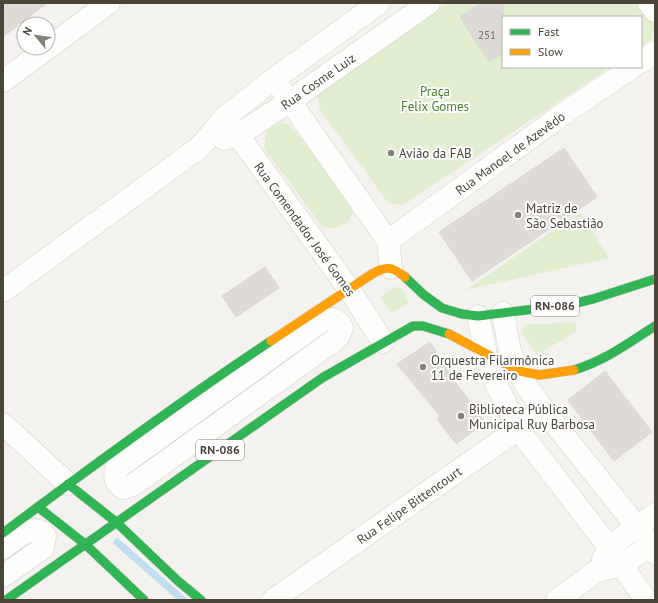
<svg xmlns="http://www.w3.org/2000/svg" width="658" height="603" viewBox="0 0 658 603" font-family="'PT Sans',sans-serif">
  <rect width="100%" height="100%" fill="#f4f2ee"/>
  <!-- green -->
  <g fill="#e1eecf">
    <path d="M446 3H638L654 25 651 40 641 47V17H503V67H611L403 205 389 204 320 110 317 94Z"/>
    <path d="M281 123 289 124 351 200 353 212 349 221 340 227 330 229 321 225 264 148 267 130Z"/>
    <path d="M580 212 609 258 466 290Z"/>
    <path d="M394 287C404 286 405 295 409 303L391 313 380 297Z"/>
    <path d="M575 322 577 331 537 355 521 333 525 325Z"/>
  </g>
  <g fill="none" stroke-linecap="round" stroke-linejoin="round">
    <!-- stream -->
    <path stroke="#c0ddf1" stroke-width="7" d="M117 542 183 600"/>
  </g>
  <!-- building -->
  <g fill="#dedbd6" stroke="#dcd9d4">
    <path d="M3 3H47L3 37Z"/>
    <path d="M480 3H503V53L489 62 460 17Z"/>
    <path d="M564 148 597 197 472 281 439 232Z"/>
    <path d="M265 267 279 288 236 317 222 296Z"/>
    <path d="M430 342 449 371 448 372 485 422 456 444 437 419 440 416 397 364Z"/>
    <path d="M605 371 652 432 614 461 568 400Z"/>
  </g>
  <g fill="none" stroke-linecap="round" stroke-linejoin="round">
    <defs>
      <g id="street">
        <path d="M649 3 655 11"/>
        <path d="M48 48 109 3"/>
        <path d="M641 62 655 52"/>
        <path d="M3 81 48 48"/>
        <path d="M282 90 388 241 391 268"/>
        <path d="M225 117 349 289 383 342"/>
        <path d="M224 139 238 135 290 101 429 3"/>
        <path d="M388 241 566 112 633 67"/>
        <path d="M3 291 200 147 225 117 274 79 379 3"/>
        <path d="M503 313 510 351 525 384 543 409 637 527 655 553"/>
        <path d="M478 316 486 354 491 371 498 388 518 429 609 547 646 600"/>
        <path d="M333 319 340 324 342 328 339 336 336 339 133 485 123 488C115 482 114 478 116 469L323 320Z"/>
        <path d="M3 424 68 484"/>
        <path d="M3 548C13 541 34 520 45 536L43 548 3 576"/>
        <path d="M603 559 609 547 655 514"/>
        <path d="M273 600 518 429 543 409"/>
        <path d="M557 600 597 571 622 565 655 542"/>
      </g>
      <g id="fast">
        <path d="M405 277 424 295 442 308 462 314 478 316 568 305 593 299 655 279"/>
        <path d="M574 370C604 361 629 343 655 326"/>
        <path d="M68 484 116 522 178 581 201 600"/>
        <path d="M38 507 85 544 144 600"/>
        <path d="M3 533C91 467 179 402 271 341"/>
        <path d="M6 600 322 378 413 326H423L449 334"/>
      </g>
      <g id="slow">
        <path d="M449 334 519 371 539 375 574 370"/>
        <path d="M271 341 372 274C387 266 391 266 405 277"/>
      </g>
    </defs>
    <!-- street casing -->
    <use href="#street" stroke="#d2d0cb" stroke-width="23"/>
    <!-- fast casing -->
    <use href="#fast" stroke="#d3cfc5" stroke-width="10"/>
    <!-- slow casing -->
    <use href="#slow" stroke="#d3cfc5" stroke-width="10"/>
    <!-- street -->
    <use href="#street" stroke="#fdfdfc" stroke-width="22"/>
    <!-- fast -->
    <use href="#fast" stroke="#30b455" stroke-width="9"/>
    <!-- slow -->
    <use href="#slow" stroke="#ff9f0a" stroke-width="9"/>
  </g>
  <!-- markers -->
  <g fill="#868178" stroke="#fff" stroke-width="1.5">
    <circle cx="391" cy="153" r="4"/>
    <circle cx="518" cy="215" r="4"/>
    <circle cx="423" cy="367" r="4"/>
    <circle cx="461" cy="416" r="4"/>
  </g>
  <g text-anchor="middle" stroke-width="4" stroke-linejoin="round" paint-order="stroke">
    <!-- number labels -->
    <g font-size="11" fill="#706a61">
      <text x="487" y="39">251</text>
    </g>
    <!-- shield labels -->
    <g fill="#fff" stroke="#817c74" stroke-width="1">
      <rect x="531" y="296" width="48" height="20" rx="3"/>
      <rect x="196" y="440" width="48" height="20" rx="3"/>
    </g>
    <g font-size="12" font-weight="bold" fill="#4b4439">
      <text x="555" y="310">RN-086</text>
      <text x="220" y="454">RN-086</text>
    </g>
    <!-- street labels -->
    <g font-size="13" fill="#4b4439" stroke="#fff">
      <text transform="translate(318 81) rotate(-35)" y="5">Rua Cosme Luiz</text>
      <text transform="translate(510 153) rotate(-36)" y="5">Rua Manoel de Azevêdo</text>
      <text transform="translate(305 229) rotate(54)" y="5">Rua Comendador José Gomes</text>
      <text transform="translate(409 505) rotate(-35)" y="5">Rua Felipe Bittencourt</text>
    </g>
    <!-- park labels -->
    <g font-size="13" fill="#4a7f2a" stroke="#fff">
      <text x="435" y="96">Praça<tspan x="435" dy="15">Felix Gomes</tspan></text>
    </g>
    <!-- poi labels -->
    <g font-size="13" fill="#4b4439" stroke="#fff" text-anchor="start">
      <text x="399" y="158">Avião da FAB</text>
      <text x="526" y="213">Matriz de<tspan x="526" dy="15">São Sebastião</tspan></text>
      <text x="431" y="365">Orquestra Filarmônica<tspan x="431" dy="15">11 de Fevereiro</tspan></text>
      <text x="469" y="414">Biblioteca Pública<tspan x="469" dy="15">Municipal Ruy Barbosa</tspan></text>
    </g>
  </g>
  <!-- border -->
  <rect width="658" height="603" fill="none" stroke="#4b4439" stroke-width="8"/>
  <!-- legend -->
  <rect x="502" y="16" width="140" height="52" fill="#ffffff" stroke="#b7b4b0"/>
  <rect x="510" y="29" width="20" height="6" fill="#30b455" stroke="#b7b4b0"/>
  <text x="538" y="36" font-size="12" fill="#4b4439">Fast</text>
  <rect x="510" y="49" width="20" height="6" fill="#ff9f0a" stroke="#b7b4b0"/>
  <text x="538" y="56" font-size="12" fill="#4b4439">Slow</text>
  <!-- north arrow -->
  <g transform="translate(36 36) rotate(299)"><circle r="19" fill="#ffffff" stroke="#b7b4b0"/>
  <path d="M0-3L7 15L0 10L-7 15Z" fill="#868178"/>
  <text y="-6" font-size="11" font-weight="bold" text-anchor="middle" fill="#4b4439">N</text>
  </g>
</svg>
